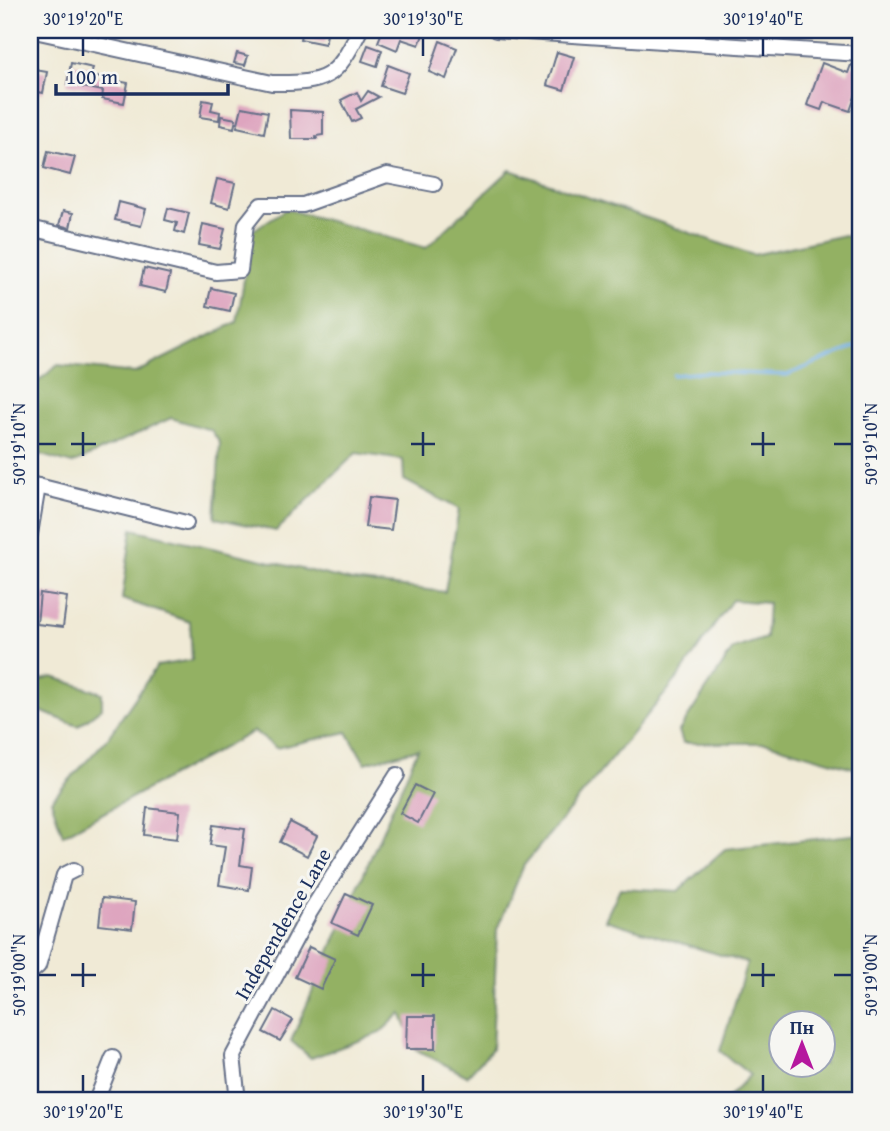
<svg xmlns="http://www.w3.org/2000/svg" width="890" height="1131" viewBox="0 0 890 1131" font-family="'Gentium Book Plus',serif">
  <rect width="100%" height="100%" fill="#f6f6f2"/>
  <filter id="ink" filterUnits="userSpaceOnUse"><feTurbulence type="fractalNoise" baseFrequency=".0143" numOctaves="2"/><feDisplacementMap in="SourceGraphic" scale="14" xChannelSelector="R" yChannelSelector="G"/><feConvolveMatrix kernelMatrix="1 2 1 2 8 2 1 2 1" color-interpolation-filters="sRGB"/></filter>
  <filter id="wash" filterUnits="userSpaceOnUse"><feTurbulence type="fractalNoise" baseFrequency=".00686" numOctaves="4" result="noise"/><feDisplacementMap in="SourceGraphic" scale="28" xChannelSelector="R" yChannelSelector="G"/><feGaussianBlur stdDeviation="1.57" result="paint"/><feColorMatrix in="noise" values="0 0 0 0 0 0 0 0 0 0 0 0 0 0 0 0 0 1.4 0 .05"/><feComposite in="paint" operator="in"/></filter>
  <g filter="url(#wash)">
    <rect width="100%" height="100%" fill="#f0ead6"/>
    <!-- forest -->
    <g fill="#93b164" stroke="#577061" stroke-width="2" fill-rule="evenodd">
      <path d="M510 170 753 255 844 235 860 239V770L768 743H683L679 731 733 649 766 638 768 603 732 600 678 678 524 865 497 929 492 1049 467 1076 415 1049 401 1013 380 1033 311 1058 291 1041 418 749 365 763 347 732 276 748 254 731 63 835 51 800 107 739 157 666 192 660 190 622 122 599 132 529 352 581 445 592 459 509 404 480 403 460 356 453 276 531 215 518 220 443 211 430 171 418 72 464 31 452 30 388 58 365 135 373 237 322 252 231 286 209 426 248Z"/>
      <path d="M53 677 102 693V708L78 726 30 707V683Z"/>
      <path d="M860 834V1101H728L727 1099 750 1075 720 1051 747 963 605 920 620 888 678 891 725 849ZM782 1023H824V1064H782Z"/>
    </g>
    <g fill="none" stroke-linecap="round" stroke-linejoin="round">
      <!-- stream -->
      <path stroke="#6eace1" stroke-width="3.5" d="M673 375 706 372 787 375 860 345"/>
    </g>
    <g id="blocks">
      <!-- building -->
      <g fill="#dea5bf">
        <path d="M302 30H328L325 44 300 39Z"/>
        <path d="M380 30H425L419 45 401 39 397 50 378 42 382 32Z"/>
        <path d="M440 41 457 48 446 79 429 72Z"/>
        <path d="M368 45 382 50 377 66 362 61Z"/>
        <path d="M557 52 574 57 564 90 547 85Z"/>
        <path d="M237 53 248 56 245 65 234 63Z"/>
        <path d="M71 63 93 68 91 76 128 83 124 103 102 99 103 91 67 84Z"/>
        <path d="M822 63 848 73 851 65 860 68V82L850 111 824 102 821 110 807 105Z"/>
        <path d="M388 65 409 73 402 93 381 86Z"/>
        <path d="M30 69 47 72 43 93 30 90Z"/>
        <path d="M368 91 379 97 356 109 361 118 352 122 341 100 357 92 361 101Z"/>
        <path d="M203 100 213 102 211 110 220 112 219 120 200 117Z"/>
        <path d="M242 107 268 112 264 133 237 127Z"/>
        <path d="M290 110 323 112V135L316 136 317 139H291Z"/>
        <path d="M221 116 236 119 234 128 220 125Z"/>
        <path d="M48 151 75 157 70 175 44 168Z"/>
        <path d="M217 179 235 183 229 208 211 203Z"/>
        <path d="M119 202 146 209 141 226 115 220Z"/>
        <path d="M168 208 189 213 184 234 175 231 177 223 165 220Z"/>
        <path d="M63 211 73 213 70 228 59 225Z"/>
        <path d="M203 224 225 229 220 249 199 245Z"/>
        <path d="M144 268 170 274 166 292 140 286Z"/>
        <path d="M211 288 234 293 230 311 207 306Z"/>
        <path d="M369 497 395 500 391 530 365 527Z"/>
        <path d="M40 593 67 597 63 627 37 624Z"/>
        <path d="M415 785 433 794 418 823 400 813Z"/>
        <path d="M147 808 180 812 177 839 144 835Z"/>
        <path d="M290 822 317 836 307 856 280 842Z"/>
        <path d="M213 825 245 829 240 865 252 867 249 890 219 885 225 847 210 845Z"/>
        <path d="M346 893 372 905 358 935 332 923Z"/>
        <path d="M102 898 135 902 132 929 99 925Z"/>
        <path d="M309 947 335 959 321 989 295 977Z"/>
        <path d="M275 1010 293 1020 280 1041 263 1032Z"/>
        <path d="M407 1016H435V1049H406Z"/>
      </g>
    </g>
  </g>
  <g filter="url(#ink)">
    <use href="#blocks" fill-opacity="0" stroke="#667088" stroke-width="2"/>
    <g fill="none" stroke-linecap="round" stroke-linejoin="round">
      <defs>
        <g id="minor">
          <path d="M30 30 272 83C327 84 336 78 360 30"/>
          <path d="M496 30 860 54"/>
          <path d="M30 228 216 272 240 270 246 224 261 205H303L387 175 434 184"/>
          <path d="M30 484 186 523"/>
          <path d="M30 534 38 486"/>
          <path d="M30 973 38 966 64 875 74 870"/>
          <path d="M96 1101 113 1058"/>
          <path d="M238 1101 233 1056 310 912 397 775"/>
        </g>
      </defs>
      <!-- minor casing -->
      <use href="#minor" stroke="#667088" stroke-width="18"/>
      <!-- minor -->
      <use href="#minor" stroke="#fff" stroke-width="14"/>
    </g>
  </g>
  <!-- ticks -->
  <path fill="none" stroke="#1b2f5e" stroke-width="2.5" d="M83 38V56M423 38V56M763 38V56M83 432V456M423 432V456M763 432V456M38 444H56M71 444H96M411 444H435M751 444H775M834 444H852M83 963V987M423 963V987M763 963V987M38 975H56M71 975H96M411 975H435M751 975H775M834 975H852M83 1075V1092M423 1075V1092M763 1075V1092"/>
  <g text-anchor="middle" stroke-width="6" stroke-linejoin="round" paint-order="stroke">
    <!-- street labels -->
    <g font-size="21" fill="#1b2f5e" stroke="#f6f6f2">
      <text transform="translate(283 924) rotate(-60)" y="7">Independence Lane</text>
    </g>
  </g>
  <!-- margin -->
  <rect width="890" height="1131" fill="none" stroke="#f6f6f2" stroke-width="77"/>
  <!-- north arrow -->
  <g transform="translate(802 1044)"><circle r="33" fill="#f6f6f2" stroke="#9ea6b7" stroke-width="2"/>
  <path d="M0-5L12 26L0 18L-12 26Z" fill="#b5179e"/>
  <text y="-10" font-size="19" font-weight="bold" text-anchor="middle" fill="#1b2f5e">Пн</text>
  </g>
  <!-- scale -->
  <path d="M56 84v10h172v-10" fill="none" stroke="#1b2f5e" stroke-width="3.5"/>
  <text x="66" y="84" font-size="21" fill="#1b2f5e" stroke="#f6f6f2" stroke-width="5" paint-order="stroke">100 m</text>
  <rect x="38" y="38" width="814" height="1054" fill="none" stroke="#1b2f5e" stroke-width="2.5"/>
  <g font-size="18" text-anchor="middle" fill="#1b2f5e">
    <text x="83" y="25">30°19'20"E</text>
    <text x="423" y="25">30°19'30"E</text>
    <text x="763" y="25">30°19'40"E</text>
    <text transform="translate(19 444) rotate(-90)" y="6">50°19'10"N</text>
    <text transform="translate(871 444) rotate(-90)" y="6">50°19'10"N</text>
    <text transform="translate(19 975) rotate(-90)" y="6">50°19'00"N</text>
    <text transform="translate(871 975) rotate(-90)" y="6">50°19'00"N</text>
    <text x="83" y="1118">30°19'20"E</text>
    <text x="423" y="1118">30°19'30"E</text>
    <text x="763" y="1118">30°19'40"E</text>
  </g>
</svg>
